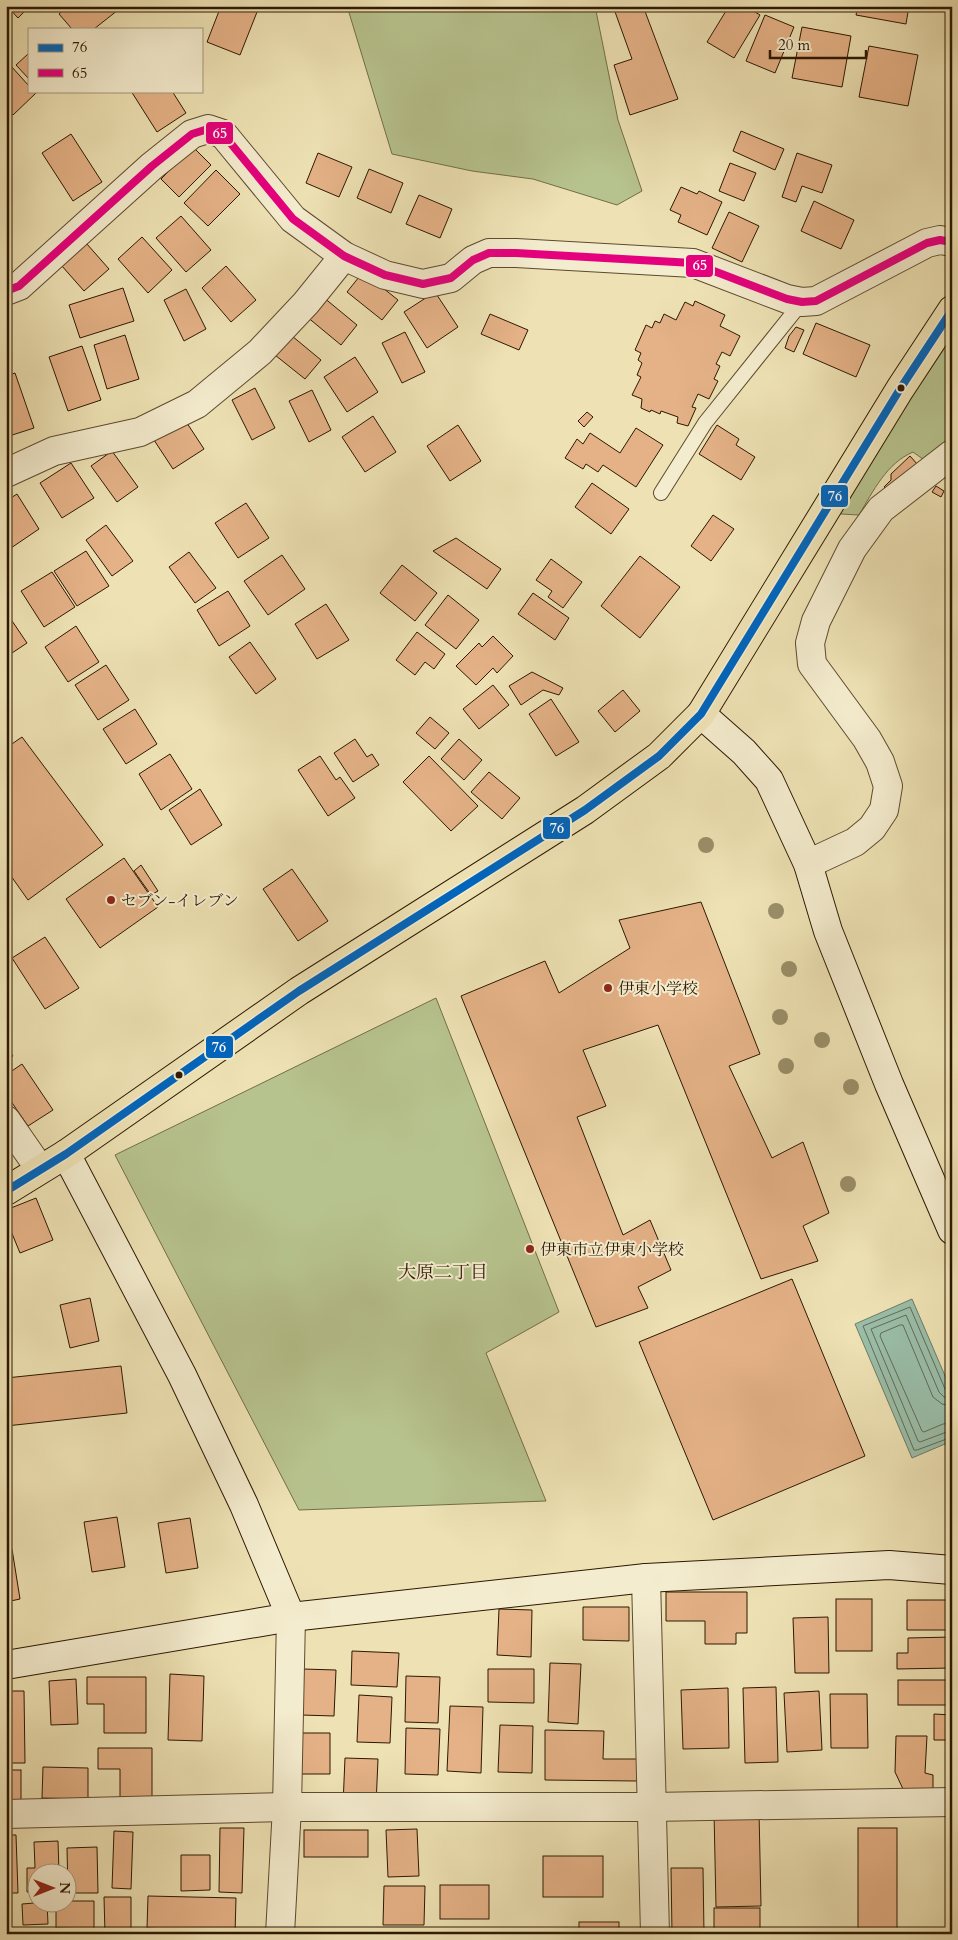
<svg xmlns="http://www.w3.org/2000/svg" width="958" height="1940" viewBox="0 0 958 1940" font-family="Cardo,'Noto Serif JP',serif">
  <rect width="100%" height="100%" fill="#eee2b4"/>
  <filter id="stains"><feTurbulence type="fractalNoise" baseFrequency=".004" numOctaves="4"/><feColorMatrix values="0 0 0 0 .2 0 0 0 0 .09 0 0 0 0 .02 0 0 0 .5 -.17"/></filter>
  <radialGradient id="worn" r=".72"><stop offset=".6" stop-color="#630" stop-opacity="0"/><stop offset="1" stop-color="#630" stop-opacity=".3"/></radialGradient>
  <!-- green -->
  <g fill="#b7c38e" stroke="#726e48">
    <path d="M347 6H595L618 120 642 191 617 205 533 179 472 171 392 154Z"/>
    <path d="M952 323V446L927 462 913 452C887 463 873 491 859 515L841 514 837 502Z"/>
    <path d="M436 998 559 1312 486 1353 546 1501 299 1510 115 1155Z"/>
  </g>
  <!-- water -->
  <path fill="#9abea9" stroke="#6e7c66" d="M912 1299 952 1392V1441L912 1458 855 1324Z"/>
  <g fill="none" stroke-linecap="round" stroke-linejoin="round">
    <!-- shore -->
    <g stroke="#646b55" stroke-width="1">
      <path d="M952 1392 945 1389 910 1307 863 1326 914 1450H917L952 1437"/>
      <path d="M952 1399 944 1397 939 1392 906 1315 871 1329 918 1441 920 1442 952 1430"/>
      <path d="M952 1406 942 1404 933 1397 903 1325H900L881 1333 880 1336 922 1431 924 1432 943 1424 952 1423"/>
    </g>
  </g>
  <!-- building -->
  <g fill="#e5b287" stroke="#2d1801">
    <path d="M7 6H30L18 18Z"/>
    <path d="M68 6H114L118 10 94 29H72L59 14Z"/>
    <path d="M221 6 259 7 240 55 207 42Z"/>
    <path d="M626 6H643L678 99 630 115 614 65 632 59 614 9Z"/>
    <path d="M729 6H745L760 15 734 58 707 42Z"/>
    <path d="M858 6H909L906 24 856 15Z"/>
    <path d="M945 6H952V12L944 9Z"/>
    <path d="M6 15 12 21 6 26Z"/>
    <path d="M765 15 794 27 775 73 746 61Z"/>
    <path d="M802 27 851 36 842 87 792 78Z"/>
    <path d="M869 46 918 55 908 106 859 97Z"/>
    <path d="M29 53V79L16 65Z"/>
    <path d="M11 66 29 86V91H34L36 93 13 115 6 108V70Z"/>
    <path d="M131 91H172L186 113 157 132Z"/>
    <path d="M741 131 784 149 775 170 733 151Z"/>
    <path d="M71 134 102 182 73 201 42 153Z"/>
    <path d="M193 147 211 165 179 197 161 179Z"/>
    <path d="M318 153 352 167 339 197 306 183Z"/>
    <path d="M797 153 832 165 822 193 802 186 796 202 782 197Z"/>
    <path d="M730 163 756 173 744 201 719 191Z"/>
    <path d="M369 169 403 183 391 213 357 198Z"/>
    <path d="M216 170 240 194 208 226 184 203Z"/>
    <path d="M681 187 697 194 699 191 722 202 707 235 678 222 681 215 670 210Z"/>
    <path d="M419 195 452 209 440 238 406 224Z"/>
    <path d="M814 201 854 220 841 249 801 231Z"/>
    <path d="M729 212 759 226 742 262 712 248Z"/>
    <path d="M181 216 211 250 186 272 156 238Z"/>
    <path d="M79 235 109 269 84 291 54 257Z"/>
    <path d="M142 237 172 270 148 293 118 259Z"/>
    <path d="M226 266 256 300 231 322 202 288Z"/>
    <path d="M363 272 398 300 382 320 347 292Z"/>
    <path d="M123 288 134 321 80 338 69 305Z"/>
    <path d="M186 289 206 329 184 341 164 300Z"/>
    <path d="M435 292 458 327 427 348 404 312Z"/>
    <path d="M323 297 357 325 341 345 306 316Z"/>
    <path d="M695 301 725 315 720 326 740 336 730 356 722 352 716 364 720 366 714 379 718 381 709 399 698 394 692 407 696 408 688 426 677 423 678 417 661 411 660 414 651 410 650 412 641 408 642 399 632 395 641 377 637 375 642 363 638 360 641 353 635 350 646 325 652 328 655 321 660 323 664 314 676 320 685 302 693 306Z"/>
    <path d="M490 314 528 330 519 350 481 334Z"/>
    <path d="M816 323 870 345 856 377 803 354Z"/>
    <path d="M796 327 804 330 794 352 785 348 789 336Z"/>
    <path d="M286 331 321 360 305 379 270 351Z"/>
    <path d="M405 332 425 372 402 383 382 343Z"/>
    <path d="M125 335 139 379 107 389 94 345Z"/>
    <path d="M82 346 101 400 68 411 49 357Z"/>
    <path d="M355 357 378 392 347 412 324 377Z"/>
    <path d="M15 373 34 428 6 437V376Z"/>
    <path d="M255 388 275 428 252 440 232 400Z"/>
    <path d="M312 390 331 430 309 442 289 401Z"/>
    <path d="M587 412 593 417 584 427 578 421Z"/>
    <path d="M181 414 204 449 173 469 150 434Z"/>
    <path d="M373 416 396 452 365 472 342 437Z"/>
    <path d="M458 425 481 461 450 481 427 446Z"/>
    <path d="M717 425 739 439 736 445 755 457 741 480 699 454Z"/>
    <path d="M636 428 663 445 636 487 603 465 598 472 586 464 583 469 565 458 577 439 583 444 590 433 620 453Z"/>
    <path d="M112 451 138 487 117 502 91 466Z"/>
    <path d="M910 456 918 465 888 491 884 487 891 480V474Z"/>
    <path d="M71 463 94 498 62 518 40 483Z"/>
    <path d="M592 483 629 509 611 534 575 507Z"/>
    <path d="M936 486 944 491 941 497 932 492Z"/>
    <path d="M17 494 39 529 8 550 6 546V501Z"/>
    <path d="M246 503 269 538 238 558 215 523Z"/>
    <path d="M713 515 734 529 711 561 691 546Z"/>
    <path d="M106 525 133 561 112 576 86 540Z"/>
    <path d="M456 538 501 569 487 589 433 551Z"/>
    <path d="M86 551 109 586 77 606 54 571Z"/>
    <path d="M189 552 216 588 195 603 169 567Z"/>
    <path d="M282 555 305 589 268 615 244 581Z"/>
    <path d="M640 556 680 587 640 638 601 606Z"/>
    <path d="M551 559 582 582 563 608 548 597 552 591 536 580Z"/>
    <path d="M402 565 437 593 415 621 380 593Z"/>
    <path d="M52 572 75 607 44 627 21 591Z"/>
    <path d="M228 591 250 626 219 646 197 610Z"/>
    <path d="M533 593 569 618 555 640 518 614Z"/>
    <path d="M448 595 479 620 456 649 425 625Z"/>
    <path d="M326 604 349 640 317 659 295 624Z"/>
    <path d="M6 612 27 643 6 657Z"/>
    <path d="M76 626 99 662 68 682 45 647Z"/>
    <path d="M417 632 445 654 434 669 425 662 415 675 396 660Z"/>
    <path d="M493 636 513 656 497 673 493 668 476 685 456 666 479 643 482 647Z"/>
    <path d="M250 642 276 679 256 694 229 657Z"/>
    <path d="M106 665 129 700 98 720 75 685Z"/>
    <path d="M532 672 563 688 559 695 543 690 521 705 509 686Z"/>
    <path d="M493 685 509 705 479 729 463 709Z"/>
    <path d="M623 690 640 711 615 732 598 711Z"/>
    <path d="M551 699 579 742 556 756 529 714Z"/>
    <path d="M135 709 157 744 126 764 103 729Z"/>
    <path d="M430 717 449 733 435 749 416 733Z"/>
    <path d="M22 737 103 845 28 900 6 869V748Z"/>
    <path d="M355 739 367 757 372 754 379 765 353 782 334 753Z"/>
    <path d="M459 739 482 760 464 780 441 759Z"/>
    <path d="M170 754 192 789 161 810 139 774Z"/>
    <path d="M320 756 336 780 340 777 355 798 328 816 298 770Z"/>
    <path d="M429 756 478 806 451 831 403 782Z"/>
    <path d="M489 772 520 798 502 819 471 792Z"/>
    <path d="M200 789 222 825 191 845 169 810Z"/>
    <path d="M124 858 158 907 100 948 66 899Z"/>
    <path d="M141 865 158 891 151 895 134 871Z"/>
    <path d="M292 869 328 921 298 941 263 889Z"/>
    <path d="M701 902 760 1054 729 1066 772 1158 803 1142 829 1213 803 1226 818 1261 761 1279 658 1025 583 1050 606 1106 577 1117 623 1235 650 1220 671 1270 638 1287 648 1308 596 1327 461 996 545 961 559 993 630 948 619 920Z"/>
    <path d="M45 937 79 988 45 1009 12 958Z"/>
    <path d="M6 1047 13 1056 6 1062Z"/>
    <path d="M22 1064 53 1110 28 1126 6 1094V1075Z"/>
    <path d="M36 1198 53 1240 20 1253 6 1219V1210Z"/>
    <path d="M792 1279 865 1456 713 1520 639 1342Z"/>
    <path d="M90 1298 99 1341 70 1348 60 1305Z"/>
    <path d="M121 1366 127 1413 6 1426V1378Z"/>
    <path d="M117 1517 125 1567 92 1572 84 1522Z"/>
    <path d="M190 1518 198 1568 166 1573 158 1523Z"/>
    <path d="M12 1549 20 1599 6 1602V1550Z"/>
    <path d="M666 1592H747V1633H736V1644H705V1621H666Z"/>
    <rect x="836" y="1599" width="36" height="52"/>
    <path d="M907 1600H949L948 1630H907Z"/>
    <path d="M583 1607H629V1641L583 1640Z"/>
    <path d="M499 1609 532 1610 531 1657 497 1655Z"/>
    <path d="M828 1617 829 1673H795L793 1618Z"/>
    <path d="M952 1637V1668L897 1669V1653H908V1638Z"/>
    <path d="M352 1651 399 1653 397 1687 351 1685Z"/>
    <path d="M550 1663 581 1664 578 1724 548 1722Z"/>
    <path d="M303 1669 336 1670 334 1716 301 1715Z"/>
    <path d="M488 1669H534V1703L488 1702Z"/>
    <path d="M170 1674 204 1676 202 1741 168 1740Z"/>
    <path d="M406 1676 440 1677 438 1723 405 1722Z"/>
    <path d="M87 1677H146V1733H104V1704H87Z"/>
    <path d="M76 1679 78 1724 51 1725 49 1681Z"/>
    <rect x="898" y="1680" width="54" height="25"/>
    <path d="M776 1687 778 1762 745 1763 743 1688Z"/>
    <path d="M728 1688 729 1748 683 1749 681 1690Z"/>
    <path d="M6 1691H24L25 1763H6Z"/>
    <path d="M819 1691 822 1750 787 1752 784 1693Z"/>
    <path d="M830 1694H867L868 1748H831Z"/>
    <path d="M359 1695 392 1697 390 1743 357 1742Z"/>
    <path d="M450 1706 483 1707 481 1773 447 1771Z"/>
    <path d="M934 1714 952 1715V1740H934Z"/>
    <path d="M500 1725 533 1726 532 1773 498 1772Z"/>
    <path d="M406 1728 440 1729 438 1775 405 1774Z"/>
    <path d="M545 1730 604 1731 603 1759H637V1781L545 1780Z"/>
    <path d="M302 1733H330V1774H301Z"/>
    <path d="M896 1736H927L925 1773 933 1775V1789H903L895 1772Z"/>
    <path d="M98 1748H152V1799H120V1769H98Z"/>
    <path d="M345 1758 378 1759 376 1806 343 1805Z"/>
    <path d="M43 1767 88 1768V1799L42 1798Z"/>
    <rect x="6" y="1770" width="15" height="31"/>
    <path d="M759 1811 761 1906 716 1907 714 1812Z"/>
    <path d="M220 1828H244L242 1893 219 1892Z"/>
    <rect x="858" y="1828" width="39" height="106"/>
    <path d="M417 1829 419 1876 388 1877 386 1830Z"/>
    <rect x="304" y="1830" width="64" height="27"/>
    <path d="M114 1831 133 1832 131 1889 112 1888Z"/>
    <path d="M6 1835H16L18 1893H6Z"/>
    <path d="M58 1841 59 1872H38V1892H27V1868H35L34 1842Z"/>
    <path d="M97 1847 98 1893H68L67 1848Z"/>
    <path d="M181 1855H210V1890L181 1891Z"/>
    <rect x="543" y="1856" width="60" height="41"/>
    <path d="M671 1868H703L704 1934H672Z"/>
    <rect x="440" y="1885" width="49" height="34"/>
    <path d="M384 1886H425L424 1925H383Z"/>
    <path d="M148 1896 236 1898 235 1934H190L189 1930 147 1928Z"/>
    <path d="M104 1897H131V1934H105Z"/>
    <path d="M68 1901H94V1929L56 1928V1902H68Z"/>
    <path d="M47 1902 48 1924 23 1925 22 1904Z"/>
    <rect x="714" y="1908" width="46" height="26"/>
    <rect x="579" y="1922" width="40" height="12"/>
    <rect x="18" y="1931" width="29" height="3"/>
  </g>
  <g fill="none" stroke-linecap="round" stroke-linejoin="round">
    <defs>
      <path id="lane" d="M661 493 705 423 802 302"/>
      <g id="street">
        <path d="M6 291 19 286 152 166 192 134 208 129 223 134 293 219 344 256 385 275 423 284 451 278 473 260 489 253H516L693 263 787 299 802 302 816 301 927 243 940 240 952 242"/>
        <path d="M6 473 54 451 140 432 197 404 260 352 306 303 344 256"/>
        <path d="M808 864 855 842 872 828 884 810 888 786 880 762 867 739 812 664 810 643 816 621 852 549 881 509 952 454"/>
        <path d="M6 1120 40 1169"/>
        <path d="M646 1578 655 1934"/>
        <path d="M6 1814 287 1807H651L952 1802"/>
        <path d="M280 1934 287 1807 291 1617"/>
      </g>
      <g id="secondary">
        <path d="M701 714 744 752 769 780 808 864 828 931 889 1084 952 1230"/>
        <path d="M66 1154 182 1375 244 1505 291 1617"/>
        <path d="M6 1665 291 1617 646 1578 889 1565 952 1570"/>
      </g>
      <path id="highway" d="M6 1191 66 1154 299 991 585 810 659 756 701 714 900 389 952 310"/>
    </defs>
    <!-- lane casing -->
    <use href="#lane" stroke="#5d4a2e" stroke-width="16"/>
    <!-- street casing -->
    <use href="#street" stroke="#5d4a2e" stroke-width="30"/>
    <!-- secondary casing -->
    <use href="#secondary" stroke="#2d1801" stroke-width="30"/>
    <!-- highway casing -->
    <use href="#highway" stroke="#2d1801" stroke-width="30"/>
    <!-- lane -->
    <use href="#lane" stroke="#f4ecce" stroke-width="14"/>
    <!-- street -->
    <use href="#street" stroke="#f4ecce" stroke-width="28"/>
    <!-- secondary -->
    <use href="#secondary" stroke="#f4ecce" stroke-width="28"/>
    <!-- highway -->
    <use href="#highway" stroke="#eee2b4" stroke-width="28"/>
    <defs>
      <path id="bus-1" d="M6 1191 66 1154 299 991 585 810 659 756 701 714 900 389 952 310"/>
      <path id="bus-2" d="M6 291 19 286 152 166 192 134 208 129 223 134 293 219 344 256 385 275 423 284 451 278 473 260 489 253H516L693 263 787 299 802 302 816 301 927 243 940 240 952 242"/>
    </defs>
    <!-- bus-1 casing -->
    <use href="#bus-1" stroke="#f4ecce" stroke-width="11"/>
    <!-- bus-2 casing -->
    <use href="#bus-2" stroke="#f4ecce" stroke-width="11"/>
    <!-- bus-1 -->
    <use href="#bus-1" stroke="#0065bd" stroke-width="8"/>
    <!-- bus-2 -->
    <use href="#bus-2" stroke="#e5007d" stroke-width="8"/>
  </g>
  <!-- trees -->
  <g fill="#9a8f69">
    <circle cx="706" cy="845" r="8"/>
    <circle cx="776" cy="911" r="8"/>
    <circle cx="789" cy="969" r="8"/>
    <circle cx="780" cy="1017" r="8"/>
    <circle cx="822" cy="1040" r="8"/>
    <circle cx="786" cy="1066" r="8"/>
    <circle cx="851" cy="1087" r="8"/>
    <circle cx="848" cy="1184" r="8"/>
  </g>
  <!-- markers -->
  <g fill="#2d1801" stroke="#f4ecce" stroke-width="2">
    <circle cx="901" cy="388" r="4.5"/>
    <circle cx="179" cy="1075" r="4.5"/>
  </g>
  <g fill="#8f2418" stroke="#f4ecce" stroke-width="2">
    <circle cx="111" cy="900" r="5"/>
    <circle cx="608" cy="988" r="5"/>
    <circle cx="530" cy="1249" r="5"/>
  </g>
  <g text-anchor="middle" stroke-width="4" stroke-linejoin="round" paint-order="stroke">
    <!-- poi labels -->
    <g font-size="16" fill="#2d1801" stroke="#f4ecce" text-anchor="start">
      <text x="121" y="906">セブン-イレブン</text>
      <text x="618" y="994">伊東小学校</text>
      <text x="540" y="1255">伊東市立伊東小学校</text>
    </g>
    <!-- neighbourhood labels -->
    <g font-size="18" fill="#2d1801" stroke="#f4ecce">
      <text x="443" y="1278">大原二丁目</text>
    </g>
  </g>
  <g stroke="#f4ecce" stroke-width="2">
    <rect x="205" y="121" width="29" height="24" rx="5" fill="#e5007d"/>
    <rect x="685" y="254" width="29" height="24" rx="5" fill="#e5007d"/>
    <rect x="820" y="484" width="29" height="24" rx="5" fill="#0065bd"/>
    <rect x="542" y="816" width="29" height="24" rx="5" fill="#0065bd"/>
    <rect x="205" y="1035" width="29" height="24" rx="5" fill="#0065bd"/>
  </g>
  <g font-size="14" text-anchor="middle" font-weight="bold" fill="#fff">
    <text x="220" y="138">65</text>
    <text x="700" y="270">65</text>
    <text x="835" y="501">76</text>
    <text x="557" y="833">76</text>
    <text x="219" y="1052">76</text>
  </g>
  <!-- margin -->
  <rect width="958" height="1940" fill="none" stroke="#eee2b4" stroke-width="25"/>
  <rect x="8" y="8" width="943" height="1925" fill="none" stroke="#2d1801" stroke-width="2.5"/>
  <rect x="12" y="12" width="933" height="1915" fill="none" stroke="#2d1801"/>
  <!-- legend -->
  <rect x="28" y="28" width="175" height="65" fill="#f4ecce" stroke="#a4977c"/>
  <rect x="38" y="44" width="25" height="8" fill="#0065bd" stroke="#a4977c"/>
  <text x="72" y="52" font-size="15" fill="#2d1801">76</text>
  <rect x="38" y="69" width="25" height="8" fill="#e5007d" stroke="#a4977c"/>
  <text x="72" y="78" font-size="15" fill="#2d1801">65</text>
  <!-- north arrow -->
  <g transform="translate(52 1888) rotate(90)"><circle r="24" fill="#f4ecce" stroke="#a4977c"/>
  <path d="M0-4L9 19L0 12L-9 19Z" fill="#8f2418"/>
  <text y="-8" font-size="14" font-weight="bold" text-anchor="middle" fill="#2d1801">N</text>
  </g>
  <!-- scale -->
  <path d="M770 50v8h96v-8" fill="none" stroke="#2d1801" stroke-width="2.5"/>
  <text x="778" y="50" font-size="15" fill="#2d1801" stroke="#f4ecce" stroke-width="4" paint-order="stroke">20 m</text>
  <rect width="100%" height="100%" filter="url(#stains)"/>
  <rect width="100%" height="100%" fill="url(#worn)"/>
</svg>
